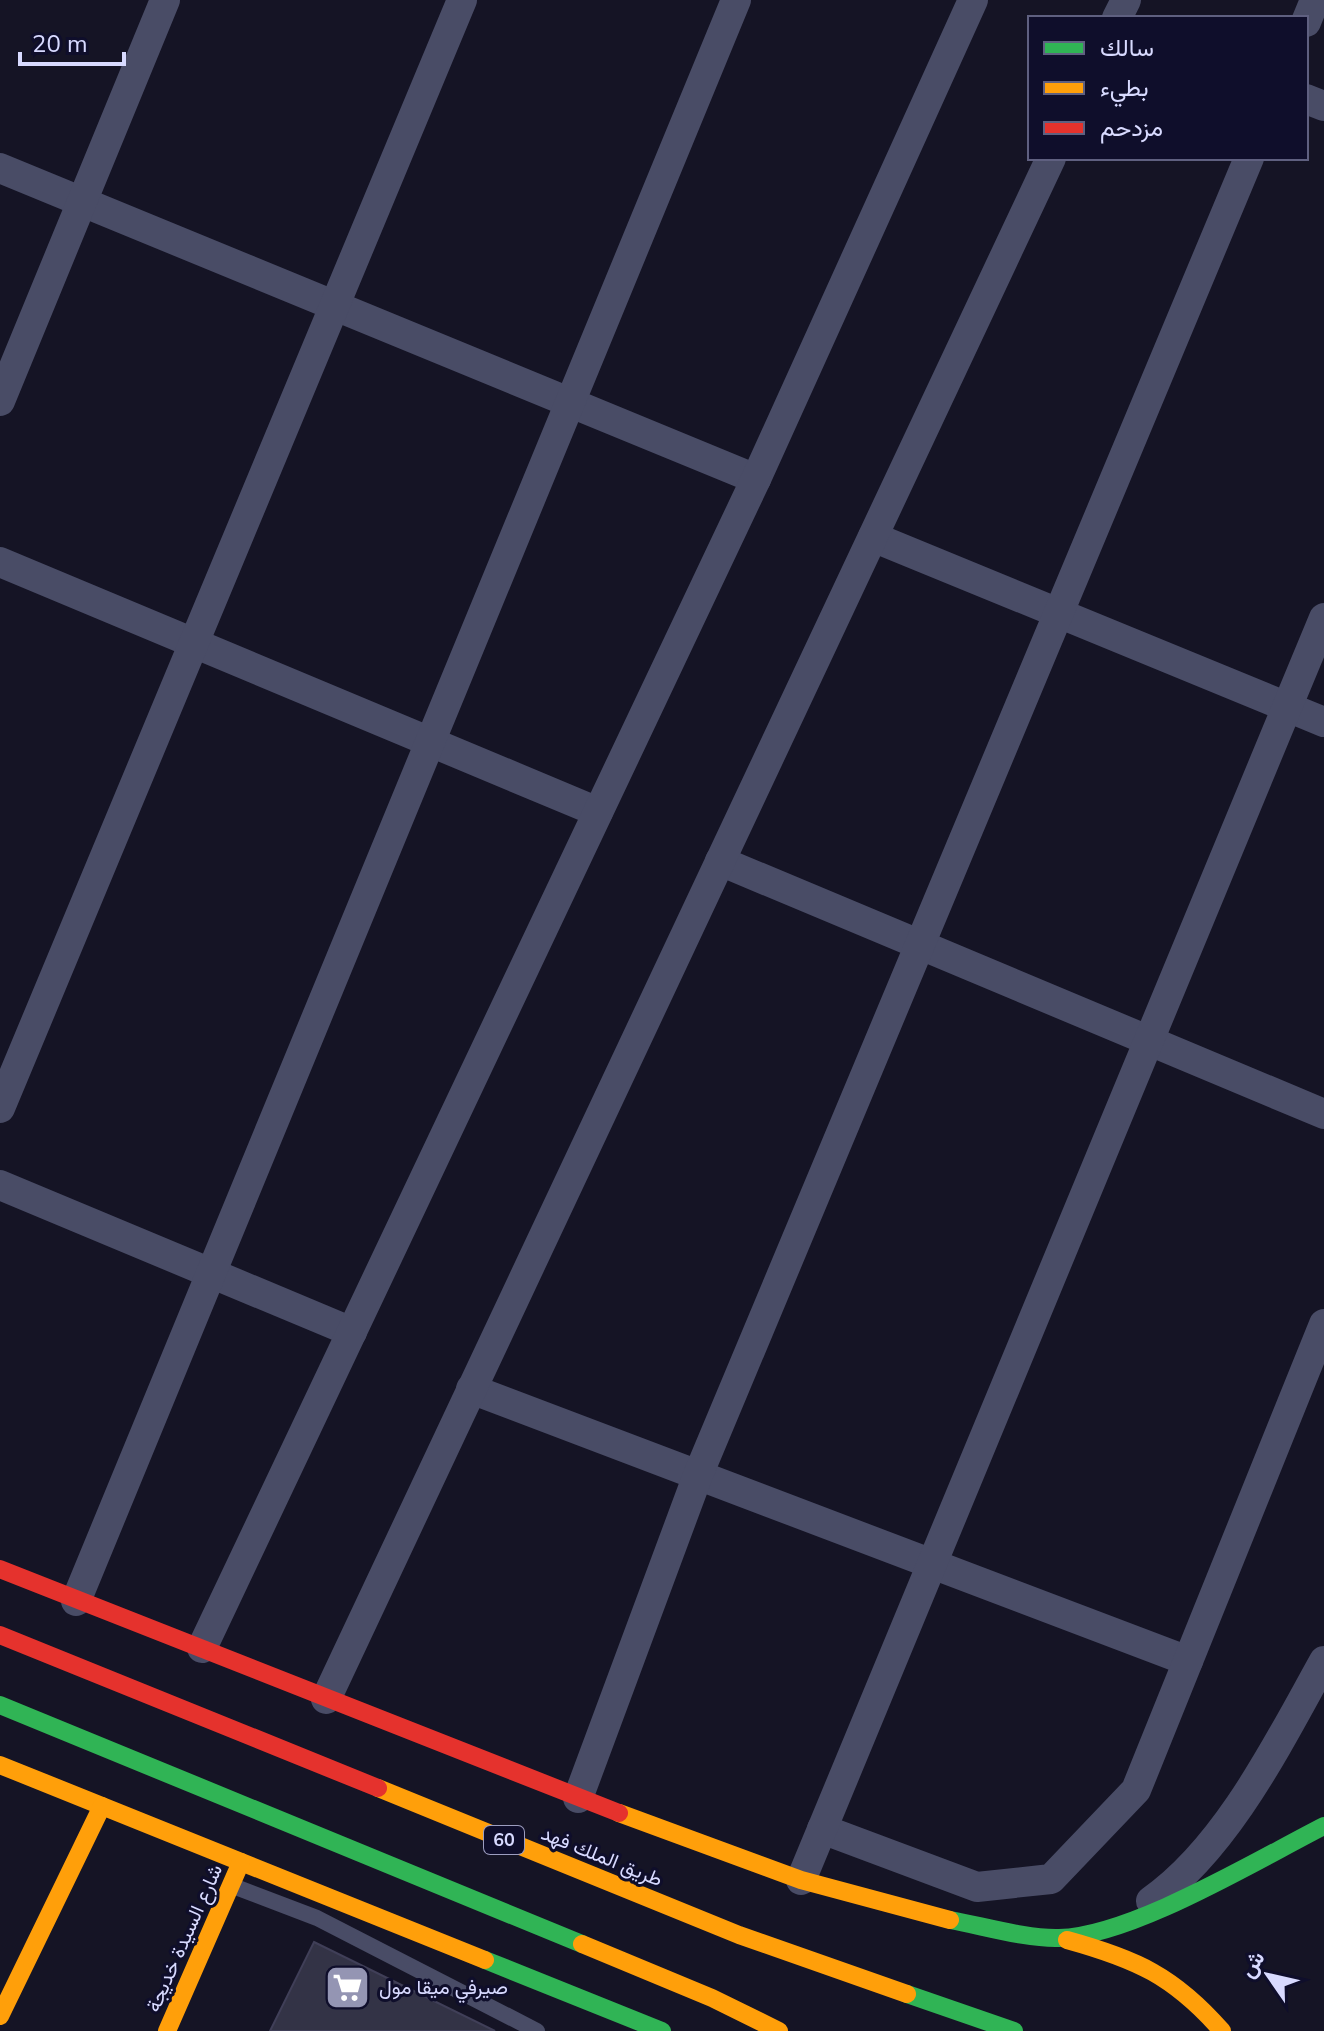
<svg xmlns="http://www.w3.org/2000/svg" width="1324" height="2031" viewBox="0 0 1324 2031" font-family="'Nunito Sans',Vazirmatn,sans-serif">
  <rect width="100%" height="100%" fill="#151425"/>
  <!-- building -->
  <path fill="#333346" stroke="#403f58" stroke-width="2" d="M314 1942 495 2031H270Z"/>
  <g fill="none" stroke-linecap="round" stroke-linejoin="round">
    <!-- lane -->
    <path stroke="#494c66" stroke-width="16" d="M233 1886 317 1918 537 2031"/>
    <!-- street -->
    <g stroke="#494c66" stroke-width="30">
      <path d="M1117 18 1126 0"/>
      <path d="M1306 22 1315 0"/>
      <path d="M1306 99 1324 106"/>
      <path d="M0 168 756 479"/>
      <path d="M0 401 165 0"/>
      <path d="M873 537 1324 722"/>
      <path d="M0 562 598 812"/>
      <path d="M720 861 1324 1114"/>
      <path d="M0 1108 462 0"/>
      <path d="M0 1185 352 1332"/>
      <path d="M471 1389 1188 1661"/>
      <path d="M76 1601 736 0"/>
      <path d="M202 1648 756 479 973 0"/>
      <path d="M326 1699 1051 158"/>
      <path d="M578 1798 698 1475 1249 158"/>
      <path d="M822 1829 977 1887 1051 1879 1136 1790 1324 1324"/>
      <path d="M801 1880 1324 618"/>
      <path d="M1151 1901C1227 1848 1280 1740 1324 1661"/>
    </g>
    <!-- fast -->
    <g stroke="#30b455" stroke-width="18">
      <path d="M0 1705 582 1944"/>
      <path d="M950 1920C983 1926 1027 1939 1059 1938 1132 1936 1257 1860 1324 1826"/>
      <path d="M485 1960 662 2031"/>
      <path d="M907 1994 1014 2031"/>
    </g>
    <!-- slow -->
    <g stroke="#ff9f0a" stroke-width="18">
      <path d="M0 1765 485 1960"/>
      <path d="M378 1788 739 1935 907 1994"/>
      <path d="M619 1813 801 1880 950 1920"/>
      <path d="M1067 1940C1136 1959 1174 1976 1222 2031"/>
      <path d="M582 1944 712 1998 779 2031"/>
      <path d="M0 2016 102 1806"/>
      <path d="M167 2031 241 1862"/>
    </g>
    <!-- jam -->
    <g stroke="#e5322d" stroke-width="18">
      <path d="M0 1569 619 1813"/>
      <path d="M0 1635 378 1788"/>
    </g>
  </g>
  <!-- icons -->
  <defs>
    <symbol id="supermarket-square" viewBox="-11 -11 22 22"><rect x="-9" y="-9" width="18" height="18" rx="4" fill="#9495b3" stroke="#0f0e2b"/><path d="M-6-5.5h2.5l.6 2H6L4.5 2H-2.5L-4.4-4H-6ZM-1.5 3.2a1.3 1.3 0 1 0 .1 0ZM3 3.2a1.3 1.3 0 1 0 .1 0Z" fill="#fff"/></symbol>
  </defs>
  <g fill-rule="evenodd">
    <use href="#supermarket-square" x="322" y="1962" width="51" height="51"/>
  </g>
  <g text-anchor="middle" stroke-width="6" stroke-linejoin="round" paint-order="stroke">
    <!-- shield labels -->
    <rect fill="#0f0e2b" stroke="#9c9dbf" stroke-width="2" x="484" y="1826" width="40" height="28" rx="6"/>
    <g font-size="18" font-weight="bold" fill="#d8daff">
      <text x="504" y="1846">60</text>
    </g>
    <!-- street labels -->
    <g font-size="20" fill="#d8daff" stroke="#0f0e2b">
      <text transform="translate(602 1856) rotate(22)" y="7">طريق الملك فهد</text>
      <text transform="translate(184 1938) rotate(-66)" y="7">شارع السيدة خديجة</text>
    </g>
    <!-- poi labels -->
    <g font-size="20" fill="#d8daff" stroke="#0f0e2b" text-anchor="start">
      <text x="379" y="1994">صيرفي ميقا مول</text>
    </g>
  </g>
  <!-- legend -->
  <rect x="1028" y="16" width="280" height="144" fill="#0f0e2b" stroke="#5f6080" stroke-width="2"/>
  <rect x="1044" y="42" width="40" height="12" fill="#30b455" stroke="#5f6080" stroke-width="2"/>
  <text x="1100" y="56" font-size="24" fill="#d8daff">سالك</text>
  <rect x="1044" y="82" width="40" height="12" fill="#ff9f0a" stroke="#5f6080" stroke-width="2"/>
  <text x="1100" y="96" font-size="24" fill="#d8daff">بطيء</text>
  <rect x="1044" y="122" width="40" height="12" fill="#e5322d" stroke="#5f6080" stroke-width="2"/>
  <text x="1100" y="136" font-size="24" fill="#d8daff">مزدحم</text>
  <!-- north arrow -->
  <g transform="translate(1268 1975) rotate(304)" stroke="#0f0e2b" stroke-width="6" paint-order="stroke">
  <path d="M0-6L14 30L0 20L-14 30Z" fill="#d8daff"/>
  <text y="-12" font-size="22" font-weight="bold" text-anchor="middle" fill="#d8daff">ش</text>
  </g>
  <!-- scale -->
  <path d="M20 52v12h104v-12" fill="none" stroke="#d8daff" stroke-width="4"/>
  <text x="32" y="52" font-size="24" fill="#d8daff" stroke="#0f0e2b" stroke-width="6" paint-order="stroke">20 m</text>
</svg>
